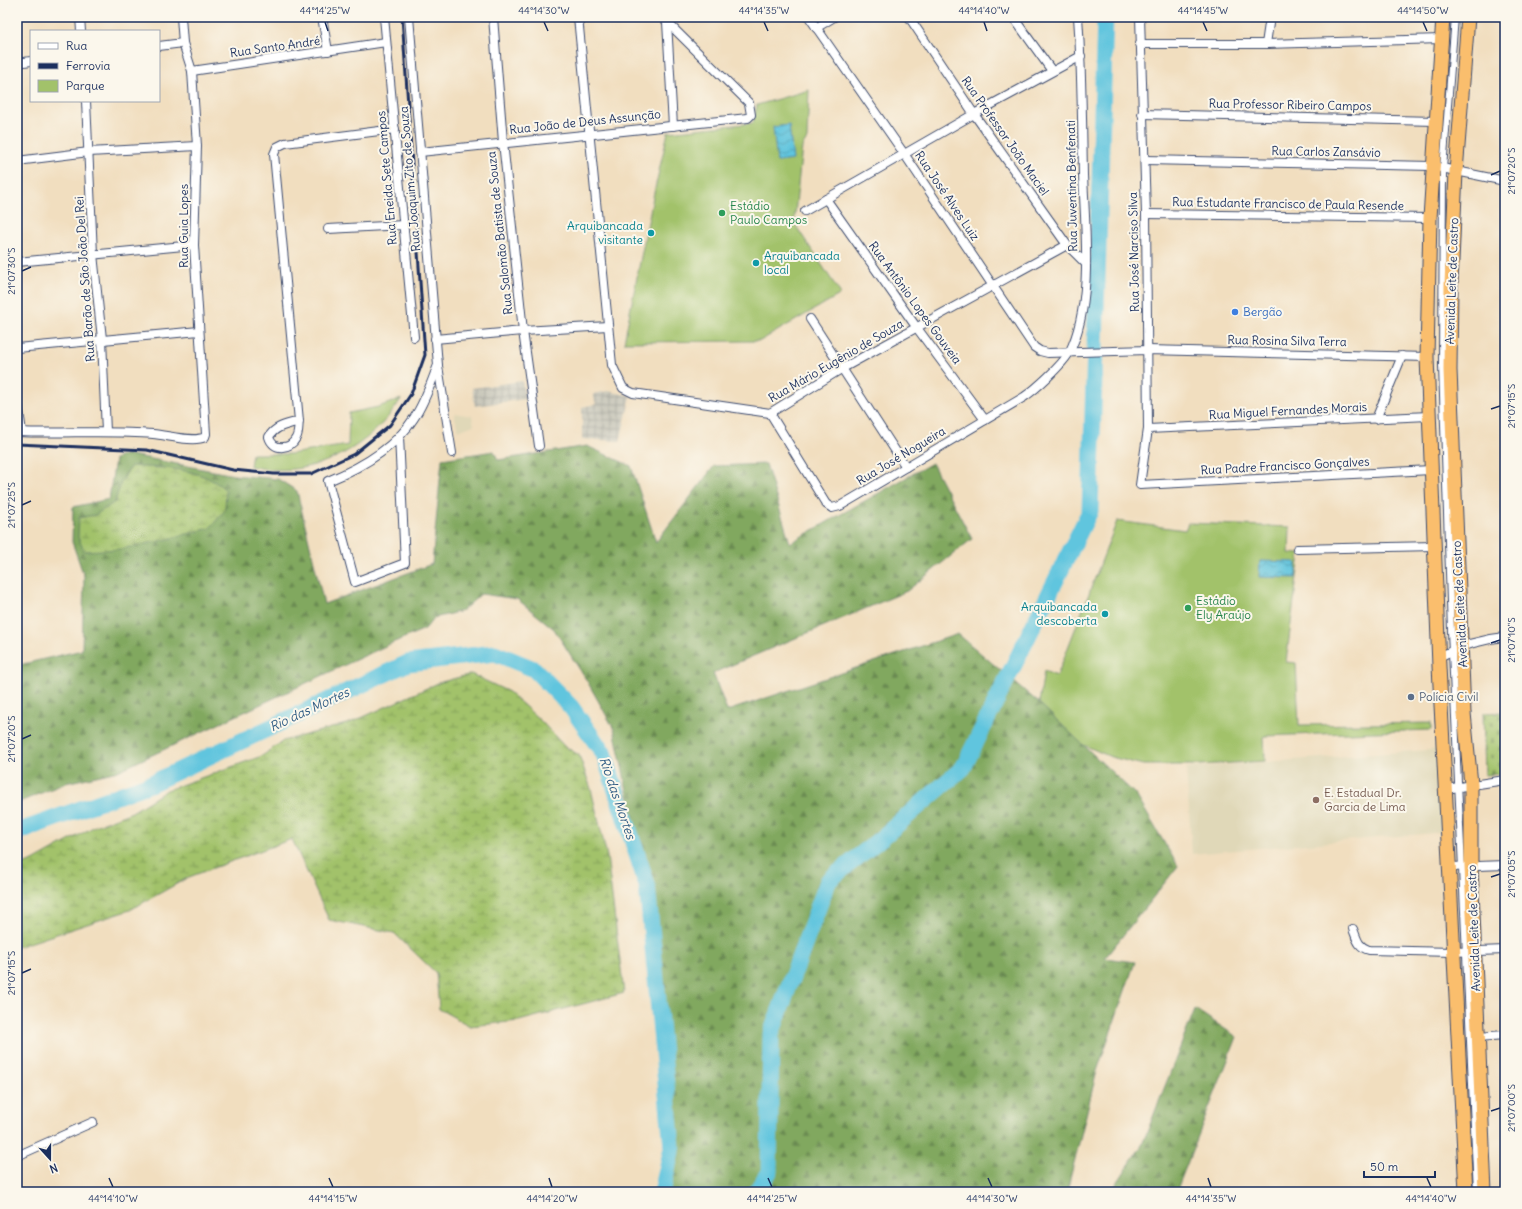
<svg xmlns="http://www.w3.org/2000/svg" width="1522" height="1209" viewBox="0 0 1522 1209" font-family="Delius,sans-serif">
  <defs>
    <pattern id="industrial-grid" width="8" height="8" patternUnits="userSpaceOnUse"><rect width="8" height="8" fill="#c6c5b8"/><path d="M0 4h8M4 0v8" fill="none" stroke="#a0a099"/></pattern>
    <pattern id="forest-firs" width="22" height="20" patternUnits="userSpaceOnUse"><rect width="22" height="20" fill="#81a85e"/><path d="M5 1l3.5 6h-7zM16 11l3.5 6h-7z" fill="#698951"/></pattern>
    <pattern id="wetland-marsh" width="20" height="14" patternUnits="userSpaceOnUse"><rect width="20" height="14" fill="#a2c26a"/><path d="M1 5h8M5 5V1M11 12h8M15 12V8" fill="none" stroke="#839e5a"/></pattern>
    <pattern id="cemetery-stones" width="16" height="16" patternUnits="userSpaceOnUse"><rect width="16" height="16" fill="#a2c26a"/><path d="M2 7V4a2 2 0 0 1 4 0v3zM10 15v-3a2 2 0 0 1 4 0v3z" fill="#839e5a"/></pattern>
    <pattern id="water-waves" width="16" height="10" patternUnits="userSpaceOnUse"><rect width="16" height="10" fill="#61c5de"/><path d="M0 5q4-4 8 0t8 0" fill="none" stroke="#4fa0b7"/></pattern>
  </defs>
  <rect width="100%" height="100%" fill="#fbf7ec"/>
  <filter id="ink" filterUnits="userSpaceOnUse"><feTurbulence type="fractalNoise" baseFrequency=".025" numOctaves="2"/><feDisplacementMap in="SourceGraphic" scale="8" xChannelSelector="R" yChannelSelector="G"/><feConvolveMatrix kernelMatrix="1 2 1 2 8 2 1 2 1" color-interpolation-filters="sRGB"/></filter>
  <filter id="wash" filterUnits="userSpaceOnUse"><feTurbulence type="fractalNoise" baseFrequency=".012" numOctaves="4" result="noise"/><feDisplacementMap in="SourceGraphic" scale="16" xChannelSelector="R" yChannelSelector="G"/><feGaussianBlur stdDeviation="0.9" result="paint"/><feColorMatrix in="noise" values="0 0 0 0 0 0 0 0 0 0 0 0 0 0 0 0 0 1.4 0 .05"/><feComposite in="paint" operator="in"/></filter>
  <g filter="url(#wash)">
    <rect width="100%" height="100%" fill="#f1debf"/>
    <!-- built -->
    <g fill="#e0d8b8">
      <path d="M454 413 472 416 474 425 458 431Z"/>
      <path d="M1442 749 1446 832 1192 854 1186 768Z"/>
    </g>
    <!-- industrial -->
    <g fill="url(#industrial-grid)">
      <path d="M522 381 525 399 475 406 472 388Z"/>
      <path d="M608 391 631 396 620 441 582 439V407L596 404 593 394Z"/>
    </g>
    <!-- green -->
    <g fill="#a2c26a" stroke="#5e7864">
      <path d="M809 90 807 139 802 147 794 223 841 294 760 341 624 342 653 197 668 132 753 123 757 105Z"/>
      <path d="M401 399C370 449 310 481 250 466L252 454H290L348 445 349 413 378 407Z"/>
      <path d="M1117 521 1185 530 1188 523 1290 527 1289 553 1300 554 1286 662 1296 663 1299 725 1431 723V730L1264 736 1265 761 1200 765H1143L1111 757 1079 743 1039 703 1044 671 1057 676Z"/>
    </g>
    <!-- forest -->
    <g fill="url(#forest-firs)" stroke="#4e6c5e">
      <path d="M587 446 631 466 656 542 714 466 766 464 790 543 932 463 972 539 907 591 713 673 727 711 958 634 1039 703 1136 795 1178 866 1105 958 1135 962 1097 1071 1068 1187 1069 1192H662L672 1147 647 885 614 729 587 681 554 629 517 599 481 594 462 611 434 618 425 629 392 643 118 771 66 783 17 803V668L23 664 82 650 84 576 72 542 73 507 109 499 115 459 126 454 234 475 278 479 297 491 324 604 432 564 442 459 494 451 498 460Z"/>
      <path d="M1195 1009 1237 1037 1176 1192H1111L1142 1145Z"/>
    </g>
    <!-- wetland -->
    <g fill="url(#wetland-marsh)" stroke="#5e7864">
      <path d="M131 466C165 469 198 466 226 490L225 510 210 528 168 539 121 549 84 551 78 537 79 518 95 515 115 502 121 482Z"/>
      <path d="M471 674 509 692 541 721 564 746 579 755 591 789 607 856 624 993 519 1021 470 1026 439 1009 436 973 394 933 329 920 292 839 189 877 130 910 17 947V867L33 861 95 826 132 812 167 790 262 756 283 741 350 723 438 683Z"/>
    </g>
    <!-- cemetery -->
    <path fill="url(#cemetery-stones)" stroke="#5e7864" d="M1505 712V774L1485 775 1483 713Z"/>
    <!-- water -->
    <g fill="url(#water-waves)" stroke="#3e7a9e">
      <path d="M789 125 793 160 777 162 773 127Z"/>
      <path d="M1260 561 1296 562V578L1259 577Z"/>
    </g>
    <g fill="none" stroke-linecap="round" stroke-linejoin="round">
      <!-- river -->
      <g stroke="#61c5de" stroke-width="17">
        <path d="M17 832 150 784 408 663 495 653 534 669 571 707 604 754 647 885 672 1147 662 1192"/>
        <path d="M756 1192 769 1172 771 1034 828 881 885 835 963 768 1090 511 1105 17"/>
      </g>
    </g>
  </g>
  <g filter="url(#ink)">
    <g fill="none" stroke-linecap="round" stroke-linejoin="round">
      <defs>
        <path id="pedestrian" d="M1455 17 1443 169 1442 366 1451 631 1477 1192"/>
        <g id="minor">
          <path d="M80 17 81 31"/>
          <path d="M322 17 328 51"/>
          <path d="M384 17 414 337"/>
          <path d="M493 17 503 142 523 331 539 446"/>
          <path d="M578 17 612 365 623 388 633 393 770 413 841 369 1067 245"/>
          <path d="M809 17 905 155 1034 347 1040 351 1048 353 1148 350 1427 357"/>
          <path d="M909 17 974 114 1067 245 1086 264"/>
          <path d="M1013 17 1052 71"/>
          <path d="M1140 17 1146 214 1148 429 1140 485 1431 470"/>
          <path d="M667 22 673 126"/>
          <path d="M816 28 834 17"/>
          <path d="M1140 44H1266L1442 39"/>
          <path d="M1266 44 1270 17"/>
          <path d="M159 46 183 43"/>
          <path d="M17 63 31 61"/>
          <path d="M192 71 386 42"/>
          <path d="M86 101 93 254 102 339 106 432"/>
          <path d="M1142 114 1436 121"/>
          <path d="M420 152 748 118 751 115 749 103 662 17"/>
          <path d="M1145 160 1432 166 1505 181"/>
          <path d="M17 161 89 152 197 146"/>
          <path d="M826 199 917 328 985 420"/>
          <path d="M805 211 974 114 1081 56"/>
          <path d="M1146 214 1430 218"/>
          <path d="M328 229 404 225"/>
          <path d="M17 262 194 245"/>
          <path d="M810 319 906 467"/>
          <path d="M435 339 523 331 608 326"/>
          <path d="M17 348 199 331"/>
          <path d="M438 366 452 453"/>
          <path d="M17 398 22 432"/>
          <path d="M770 413 826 504 832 508 840 506 1024 397C1036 389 1061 366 1069 353 1094 304 1085 228 1083 175 1082 122 1082 70 1078 17"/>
          <path d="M1376 419 1402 356"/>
          <path d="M299 421C287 425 275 426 269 437 273 451 290 450 296 438 299 433 298 427 299 421L274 154 277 147 285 143 395 129"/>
          <path d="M1148 429 1429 416"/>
          <path d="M17 432C62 434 108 430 153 434 167 435 193 443 205 437L206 434 194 245 197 146 192 71 183 43 181 17"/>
          <path d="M399 436 405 563 355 582 328 481C360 468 395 448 414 418 425 402 431 383 438 365L409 17"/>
          <path d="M1297 549 1435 546"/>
          <path d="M1439 657C1460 646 1481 639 1505 637"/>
          <path d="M1446 789 1505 780"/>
          <path d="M1450 867 1505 865"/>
          <path d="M1353 929C1357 939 1358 947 1369 950L1453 952 1505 950"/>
          <path d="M1478 1037 1505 1035"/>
          <path d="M17 1156 93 1122"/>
        </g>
        <g id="trunk">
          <path d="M1443 17 1430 218 1427 357 1439 666 1466 1192"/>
          <path d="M1468 17 1456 172 1451 284 1450 370 1464 713 1471 784V866L1485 1192"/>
        </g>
      </defs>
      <!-- pedestrian casing -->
      <use href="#pedestrian" stroke="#3b496d" stroke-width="8"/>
      <!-- minor casing -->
      <use href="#minor" stroke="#3b496d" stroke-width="10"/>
      <!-- trunk casing -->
      <use href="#trunk" stroke="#3b496d" stroke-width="15"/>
      <!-- pedestrian -->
      <use href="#pedestrian" stroke="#fff" stroke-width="6"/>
      <!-- minor -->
      <use href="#minor" stroke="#fff" stroke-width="8"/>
      <!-- trunk -->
      <use href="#trunk" stroke="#fabe6d" stroke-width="13"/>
      <!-- rail -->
      <path stroke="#1b2f5e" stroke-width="3" d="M17 444 147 450 233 470 274 474H311L354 454 390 425 411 394 425 355 402 17"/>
    </g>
  </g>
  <!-- ticks -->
  <path fill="none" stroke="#1b2f5e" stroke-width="1.5" d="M325 22 328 31M544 22 548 31M764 22 768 31M984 22 987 31M1203 22 1207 31M1423 22 1427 31M1491 175 1500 171M22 271 31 267M1491 409 1500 406M22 505 31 501M1491 643 1500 640M22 739 31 735M1491 877 1500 874M22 973 31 969M1491 1111 1500 1108M109 1178 113 1187M329 1178 333 1187M549 1178 552 1187M768 1178 772 1187M988 1178 992 1187M1208 1178 1211 1187M1427 1178 1431 1187"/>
  <!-- markers -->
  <g fill="#2e9e5b" stroke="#fbf7ec" stroke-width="1.5">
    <circle cx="722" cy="213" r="4"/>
    <circle cx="1188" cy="608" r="4"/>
  </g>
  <g fill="#0f9aa8" stroke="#fbf7ec" stroke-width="1.5">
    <circle cx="651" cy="233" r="4"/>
    <circle cx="756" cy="263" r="4"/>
    <circle cx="1105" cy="614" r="4"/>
  </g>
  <circle fill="#3f7fe0" stroke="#fbf7ec" stroke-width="1.5" cx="1235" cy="312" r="4"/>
  <circle fill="#5c6f8a" stroke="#fbf7ec" stroke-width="1.5" cx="1411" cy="697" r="4"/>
  <circle fill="#8d6e63" stroke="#fbf7ec" stroke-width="1.5" cx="1316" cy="800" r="4"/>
  <g text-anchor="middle" stroke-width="4" stroke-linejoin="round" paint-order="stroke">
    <!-- street labels -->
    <g font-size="12" fill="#1b2f5e" stroke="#fbf7ec">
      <text transform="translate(275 47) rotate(-8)" y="4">Rua Santo André</text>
      <text transform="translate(1290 105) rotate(1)" y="4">Rua Professor Ribeiro Campos</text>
      <text transform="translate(585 122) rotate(-6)" y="4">Rua João de Deus Assunção</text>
      <text transform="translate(1005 136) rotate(55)" y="4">Rua Professor João Maciel</text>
      <text transform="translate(1326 152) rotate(1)" y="4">Rua Carlos Zansávio</text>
      <text transform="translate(387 178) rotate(-95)" y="4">Rua Eneida Sete Campos</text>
      <text transform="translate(410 179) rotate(-95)" y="4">Rua Joaquim Zito de Souza</text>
      <text transform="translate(1072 186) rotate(-91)" y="4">Rua Juventina Benfenati</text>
      <text transform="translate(947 196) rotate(56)" y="4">Rua José Alves Luiz</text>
      <text transform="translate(1288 204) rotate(1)" y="4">Rua Estudante Francisco de Paula Resende</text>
      <text transform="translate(184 226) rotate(-90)" y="4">Rua Guia Lopes</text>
      <text transform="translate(500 233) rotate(-96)" y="4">Rua Salomão Batista de Souza</text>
      <text transform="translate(1134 252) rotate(-91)" y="4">Rua José Narciso Silva</text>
      <text transform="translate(85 279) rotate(-94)" y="4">Rua Barão de São João Del Rei</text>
      <text transform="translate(1452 281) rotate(-88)" y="4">Avenida Leite de Castro</text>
      <text transform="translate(915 303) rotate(54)" y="4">Rua Antônio Lopes Gouveia</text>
      <text transform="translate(1287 341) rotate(1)" y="4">Rua Rosina Silva Terra</text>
      <text transform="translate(836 361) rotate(-30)" y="4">Rua Mário Eugênio de Souza</text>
      <text transform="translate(1288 411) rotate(-3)" y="4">Rua Miguel Fernandes Morais</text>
      <text transform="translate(901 456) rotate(-31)" y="4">Rua José Nogueira</text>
      <text transform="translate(1285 466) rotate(-3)" y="4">Rua Padre Francisco Gonçalves</text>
      <text transform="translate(1460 604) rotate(-93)" y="4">Avenida Leite de Castro</text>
      <text transform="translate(1474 928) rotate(-92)" y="4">Avenida Leite de Castro</text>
    </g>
    <!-- leisure labels -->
    <g font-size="12" fill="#27864d" stroke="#fbf7ec" text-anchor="start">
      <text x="730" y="210">Estádio<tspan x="730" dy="14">Paulo Campos</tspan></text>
      <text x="1196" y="605">Estádio<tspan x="1196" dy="14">Ely Araújo</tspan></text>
    </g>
    <!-- culture labels -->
    <g font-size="12" fill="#0d838f" stroke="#fbf7ec" text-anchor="end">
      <text x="643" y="230">Arquibancada<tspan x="643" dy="14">visitante</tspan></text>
      <text x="764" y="260" text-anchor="start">Arquibancada<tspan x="764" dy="14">local</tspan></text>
      <text x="1097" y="611">Arquibancada<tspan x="1097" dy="14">descoberta</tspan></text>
    </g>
    <!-- shop labels -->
    <g font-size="12" fill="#366cbe" stroke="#fbf7ec" text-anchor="start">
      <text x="1243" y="316">Bergão</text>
    </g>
    <!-- service labels -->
    <g font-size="12" fill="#4e5e75" stroke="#fbf7ec" text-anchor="start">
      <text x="1419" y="701">Polícia Civil</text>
    </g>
    <!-- education labels -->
    <g font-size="12" fill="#785e54" stroke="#fbf7ec" text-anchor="start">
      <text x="1324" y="797">E. Estadual Dr.<tspan x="1324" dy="14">Garcia de Lima</tspan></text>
    </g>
    <!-- water labels -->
    <g font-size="13" font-style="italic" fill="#305c84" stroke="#fbf7ec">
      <text transform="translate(309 709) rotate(-25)" y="5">Rio das Mortes</text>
      <text transform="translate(618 798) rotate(71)" y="5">Rio das Mortes</text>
    </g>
  </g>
  <!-- margin -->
  <rect width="1522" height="1209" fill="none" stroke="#fbf7ec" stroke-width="44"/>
  <!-- legend -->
  <rect x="30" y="30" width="130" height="72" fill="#fbf7ec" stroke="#a1a7b3"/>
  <rect x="38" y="43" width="20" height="6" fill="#ffffff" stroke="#a1a7b3"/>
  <text x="66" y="50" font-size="12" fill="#1b2f5e">Rua</text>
  <rect x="38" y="63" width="20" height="6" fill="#1b2f5e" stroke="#a1a7b3"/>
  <text x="66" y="70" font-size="12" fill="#1b2f5e">Ferrovia</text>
  <rect x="38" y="80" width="20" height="12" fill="#a2c26a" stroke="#a1a7b3"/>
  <text x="66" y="90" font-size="12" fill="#1b2f5e">Parque</text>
  <!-- north arrow -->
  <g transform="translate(50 1159) rotate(159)" stroke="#fbf7ec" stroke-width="3" paint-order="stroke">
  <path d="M0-3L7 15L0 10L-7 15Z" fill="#1b2f5e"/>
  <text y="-6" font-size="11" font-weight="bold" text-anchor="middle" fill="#1b2f5e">N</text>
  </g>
  <!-- scale -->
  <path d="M1364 1171v6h71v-6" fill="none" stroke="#1b2f5e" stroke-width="2"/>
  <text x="1370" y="1171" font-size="12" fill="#1b2f5e" stroke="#fbf7ec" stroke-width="3" paint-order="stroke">50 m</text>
  <rect x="22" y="22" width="1478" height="1165" fill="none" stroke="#1b2f5e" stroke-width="1.5"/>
  <g font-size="10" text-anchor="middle" fill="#1b2f5e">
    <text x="325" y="14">44°14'25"W</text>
    <text x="544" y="14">44°14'30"W</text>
    <text x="764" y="14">44°14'35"W</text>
    <text x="984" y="14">44°14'40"W</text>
    <text x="1203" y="14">44°14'45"W</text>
    <text x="1423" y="14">44°14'50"W</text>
    <text transform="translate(1511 171) rotate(-90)" y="4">21°07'20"S</text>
    <text transform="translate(11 271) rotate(-90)" y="4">21°07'30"S</text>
    <text transform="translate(1511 406) rotate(-90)" y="4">21°07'15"S</text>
    <text transform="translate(11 505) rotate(-90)" y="4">21°07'25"S</text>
    <text transform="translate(1511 640) rotate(-90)" y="4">21°07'10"S</text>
    <text transform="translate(11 739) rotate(-90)" y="4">21°07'20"S</text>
    <text transform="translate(1511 874) rotate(-90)" y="4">21°07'05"S</text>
    <text transform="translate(11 973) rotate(-90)" y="4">21°07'15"S</text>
    <text transform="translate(1511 1108) rotate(-90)" y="4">21°07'00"S</text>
    <text x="113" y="1202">44°14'10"W</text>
    <text x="333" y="1202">44°14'15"W</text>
    <text x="552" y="1202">44°14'20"W</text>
    <text x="772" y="1202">44°14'25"W</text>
    <text x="992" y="1202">44°14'30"W</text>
    <text x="1211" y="1202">44°14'35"W</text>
    <text x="1431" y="1202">44°14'40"W</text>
  </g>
</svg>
